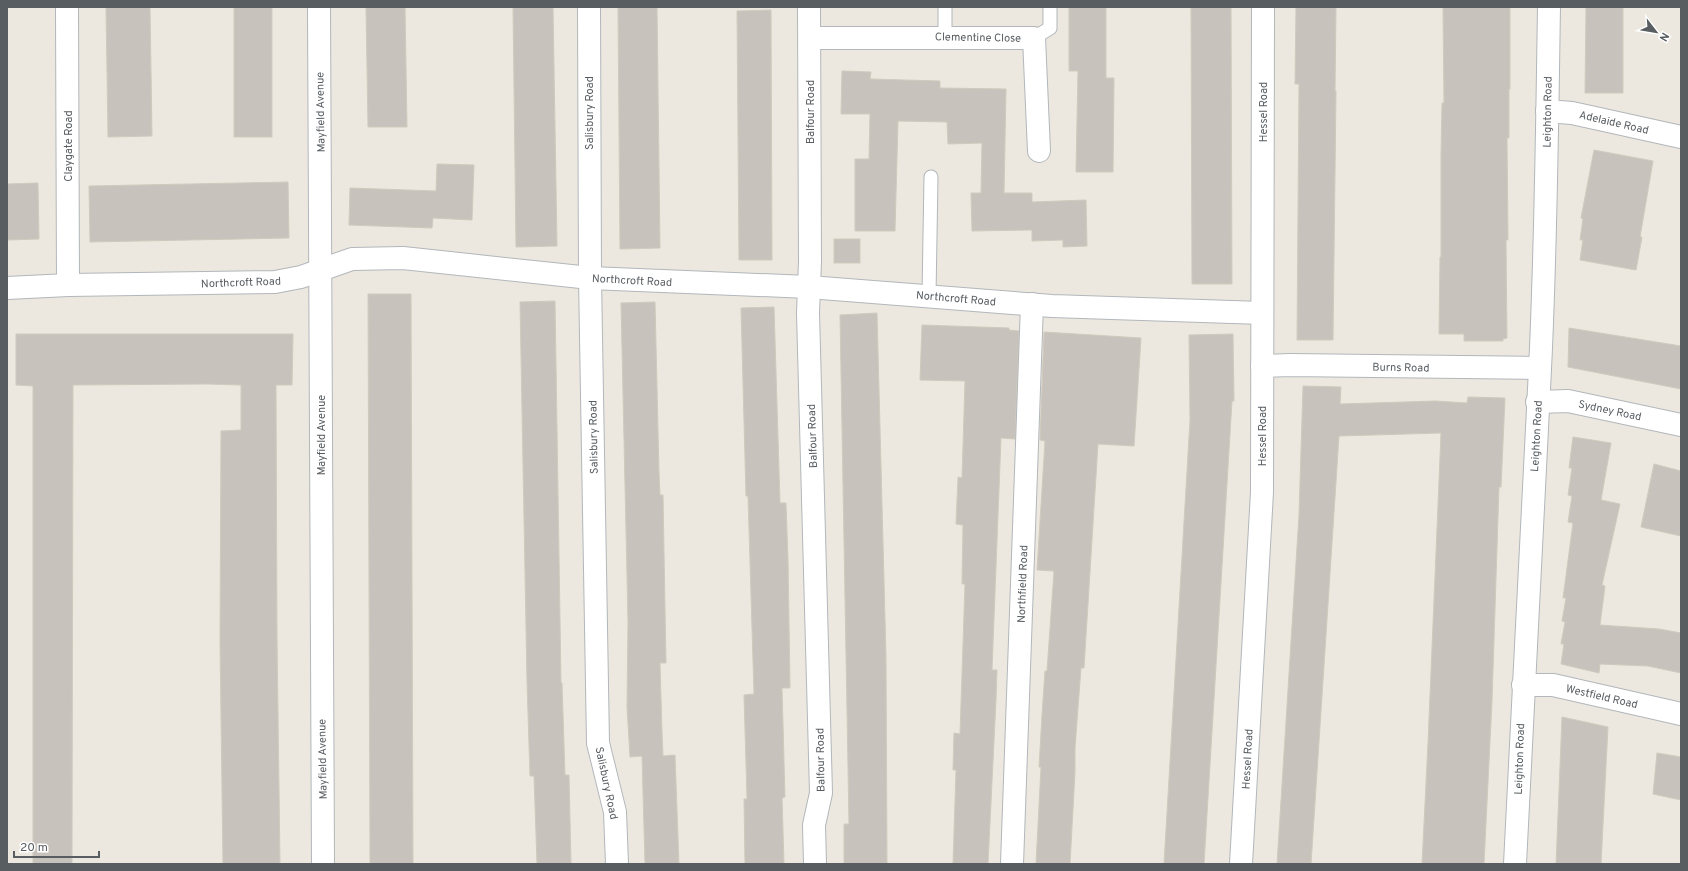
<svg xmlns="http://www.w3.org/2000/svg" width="1688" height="871" viewBox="0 0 1688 871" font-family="Overpass,sans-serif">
  <rect width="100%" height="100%" fill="#ece8df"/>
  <!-- building -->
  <g fill="#c7c3bc" stroke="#d1c9bd">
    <path d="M106 7H150L152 136 108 137Z"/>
    <rect x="234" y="7" width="38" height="130"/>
    <path d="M366 7H405L407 127H368Z"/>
    <path d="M513 7H553L557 246 516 247Z"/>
    <path d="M618 7H657L660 248 620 249Z"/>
    <path d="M1069 7H1106V78H1114L1113 172H1076L1078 71H1069Z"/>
    <path d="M1191 7H1231L1232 284H1192Z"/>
    <path d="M1296 7H1336L1335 91H1336L1333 340H1297L1299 84H1295Z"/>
    <path d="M1443 7H1510V89H1509V138H1507L1508 240H1506L1507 338 1503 339V341H1464V334H1439L1440 257H1441V155L1442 103H1444Z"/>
    <path d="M1586 7H1623V93H1585Z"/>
    <path d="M771 10 772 260H739L737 11Z"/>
    <path d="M842 71 871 72 870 79 940 81V88L1006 89 1004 193H1032V202L1086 200 1087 246 1063 247V240L1032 241V230L972 231 971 193H981L982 143 948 144 947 122 898 121 895 231H855V159H869L870 114H841Z"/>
    <path d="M1594 150 1653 161 1640 237H1642L1636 270 1580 260 1583 240H1580L1583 219 1581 218Z"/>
    <path d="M437 164 474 165 472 220 433 218 432 228 349 225 350 188 436 191Z"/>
    <path d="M288 182 289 238 90 242 89 186Z"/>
    <path d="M38 183 39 239 7 240V184Z"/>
    <rect x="834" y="239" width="26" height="24"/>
    <path d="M368 294H411L413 864H370Z"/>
    <path d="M555 301 561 683H562L565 775H569L571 864H537L534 776H530L527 682 520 302Z"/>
    <path d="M655 302 659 472 660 495H663L666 663H660L662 732 663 756 675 755 679 864H645L642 756 630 757 627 707 628 622 621 303Z"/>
    <path d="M774 307 780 503H786L788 559 790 688H782L785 797 782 798 784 864H745L744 799H747L744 695 754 694 748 496H746L741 308Z"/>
    <path d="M877 313 886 657 887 864H844V824H849L840 315Z"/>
    <path d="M922 325 1009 328V330L1019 331 1015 439 1001 438 992 670H997L996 700 988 864H953L956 770H953L954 733 960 734 965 584H962L963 525 956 524 958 477 962 478 965 381 920 380Z"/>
    <path d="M1569 328 1681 346V389L1568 367Z"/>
    <path d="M1044 332 1141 338 1134 446 1098 444 1084 668H1081L1075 748V772L1070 864H1036L1041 767H1039L1042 715 1045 671H1047L1054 571 1037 570 1045 441 1040 440Z"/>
    <path d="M16 334H293L292 385H276L277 637 280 864H223L220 642 221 431 241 430V385L207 384 73 385 72 864H33V386L16 385Z"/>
    <path d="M1233 334 1234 401H1232L1204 864H1164L1190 420 1189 335Z"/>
    <path d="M1303 386 1341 387 1340 404 1435 401 1467 403 1468 397 1505 398 1501 487H1499L1492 701 1484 864H1422L1428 743 1441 433 1339 436 1311 864H1277L1299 515Z"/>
    <path d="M1573 437 1611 443 1601 500 1620 504 1602 585 1605 586 1600 625 1659 629 1681 633V673L1648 666 1600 664 1599 673 1561 664 1564 644H1561L1565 622 1562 621 1566 598H1563L1573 523 1568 522 1572 496 1568 495 1572 468H1569Z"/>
    <path d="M1654 464 1681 471V536L1641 527Z"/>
    <path d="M1562 717 1608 727 1601 864H1556Z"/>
    <path d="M1657 753 1681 757V800L1653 794Z"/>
  </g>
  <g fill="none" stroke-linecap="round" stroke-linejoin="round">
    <defs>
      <g id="lane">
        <path d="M945 7V37"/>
        <path d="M1034 38 1050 28V7"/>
        <path d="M929 296 931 177"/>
      </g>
      <g id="street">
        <path d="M67 7 68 285"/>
        <path d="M319 7C322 293 320 578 323 864"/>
        <path d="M589 7 590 278 598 743 615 812 617 864"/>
        <path d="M809 7 810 261 808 313 821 793 814 825 815 864"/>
        <path d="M810 38H1034L1039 151"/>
        <path d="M1547 111 1572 113 1681 137"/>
        <path d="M7 288 68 285 275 282 301 277 352 259 403 258 590 278 809 287 1052 306 1262 313"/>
        <path d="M1262 366 1289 365 1540 368"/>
        <path d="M1537 402 1568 401 1681 425"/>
        <path d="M1523 685H1553L1681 714"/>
        <path d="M1012 864 1032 304"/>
        <path d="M1241 864 1262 492 1263 7"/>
        <path d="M1515 864C1522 699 1531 534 1540 369 1546 248 1547 128 1549 7"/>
      </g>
    </defs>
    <!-- lane casing -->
    <use href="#lane" stroke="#b2b7bb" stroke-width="15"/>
    <!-- street casing -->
    <use href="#street" stroke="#b2b7bb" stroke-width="24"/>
    <!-- lane -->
    <use href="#lane" stroke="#fff" stroke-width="13"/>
    <!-- street -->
    <use href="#street" stroke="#fff" stroke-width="22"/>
  </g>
  <g text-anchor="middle" stroke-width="3.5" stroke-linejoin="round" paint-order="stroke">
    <!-- street labels -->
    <g font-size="11" fill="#585d61" stroke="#fff">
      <text transform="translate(978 37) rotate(1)" y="4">Clementine Close</text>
      <text transform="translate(320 112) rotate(-91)" y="4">Mayfield Avenue</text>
      <text transform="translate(810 112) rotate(-90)" y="4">Balfour Road</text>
      <text transform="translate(1263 112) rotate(-90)" y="4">Hessel Road</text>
      <text transform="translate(1547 112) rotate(-89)" y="4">Leighton Road</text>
      <text transform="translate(589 113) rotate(-90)" y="4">Salisbury Road</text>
      <text transform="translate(1614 122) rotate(13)" y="4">Adelaide Road</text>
      <text transform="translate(68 146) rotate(-90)" y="4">Claygate Road</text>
      <text transform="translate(632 280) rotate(3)" y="4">Northcroft Road</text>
      <text transform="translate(241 282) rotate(-2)" y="4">Northcroft Road</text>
      <text transform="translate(956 298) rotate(5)" y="4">Northcroft Road</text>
      <text transform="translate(1401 367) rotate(1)" y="4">Burns Road</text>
      <text transform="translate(1610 410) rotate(12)" y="4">Sydney Road</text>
      <text transform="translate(321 435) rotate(-90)" y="4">Mayfield Avenue</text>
      <text transform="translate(812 436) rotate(-92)" y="4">Balfour Road</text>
      <text transform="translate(1262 436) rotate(-90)" y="4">Hessel Road</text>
      <text transform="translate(1536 436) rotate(-87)" y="4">Leighton Road</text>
      <text transform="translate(593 437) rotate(-91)" y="4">Salisbury Road</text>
      <text transform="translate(1022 584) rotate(-88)" y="4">Northfield Road</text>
      <text transform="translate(1602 696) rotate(13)" y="4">Westfield Road</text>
      <text transform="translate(322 759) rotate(-91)" y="4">Mayfield Avenue</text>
      <text transform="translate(1247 759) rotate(-87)" y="4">Hessel Road</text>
      <text transform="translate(1519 759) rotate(-88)" y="4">Leighton Road</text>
      <text transform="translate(820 760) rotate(-91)" y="4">Balfour Road</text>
      <text transform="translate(607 783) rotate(78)" y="4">Salisbury Road</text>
    </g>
  </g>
  <!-- border -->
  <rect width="1688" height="871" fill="none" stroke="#585d61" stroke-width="16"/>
  <!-- north arrow -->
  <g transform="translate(1656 32) rotate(121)" stroke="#ffffff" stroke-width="3" paint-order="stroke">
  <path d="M0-3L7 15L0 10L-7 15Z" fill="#585d61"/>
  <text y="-6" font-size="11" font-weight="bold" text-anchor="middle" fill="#585d61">N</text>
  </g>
  <!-- scale -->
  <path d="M14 851v6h85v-6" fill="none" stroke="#585d61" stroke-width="2"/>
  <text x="20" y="851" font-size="12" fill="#585d61" stroke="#ffffff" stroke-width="3" paint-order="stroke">20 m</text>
</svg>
